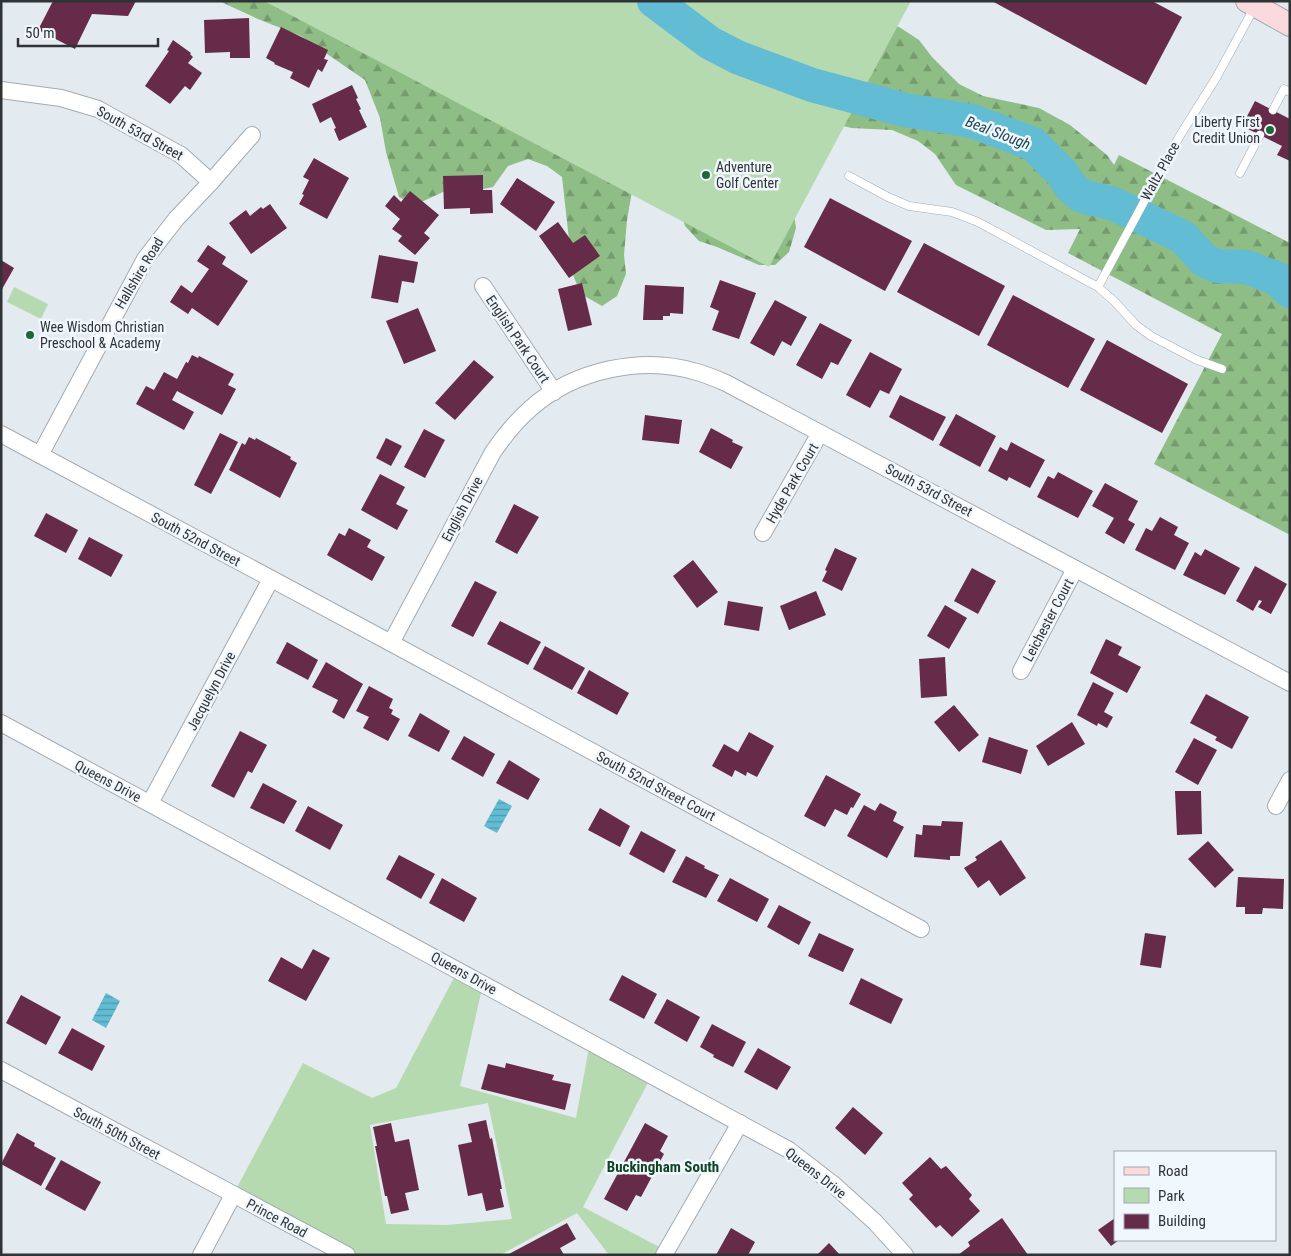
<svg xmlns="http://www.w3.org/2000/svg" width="1291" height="1256" viewBox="0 0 1291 1256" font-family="'Roboto Condensed',sans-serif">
  <defs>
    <pattern id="forest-firs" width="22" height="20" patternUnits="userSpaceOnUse" patternTransform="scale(1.25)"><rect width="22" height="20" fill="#8ebd85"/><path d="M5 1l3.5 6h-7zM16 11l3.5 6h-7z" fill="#749a6e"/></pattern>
    <pattern id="water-rules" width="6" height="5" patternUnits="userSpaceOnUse" patternTransform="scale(1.25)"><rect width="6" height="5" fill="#62bcd3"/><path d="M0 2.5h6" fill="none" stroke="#5199ac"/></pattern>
  </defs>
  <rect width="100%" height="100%" fill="#e3eaf0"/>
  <!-- forest -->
  <path fill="url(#forest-firs)" d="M219 1H819L879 23 899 27 919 40 932 57 959 84 983 96 1039 108 1070 125 1107 155 1114 165 1119 155 1290 243V535L1154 464 1222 334 1068 253 1080 229 1046 230 956 185 935 154 918 141 892 130 852 128 829 123 790 189 796 228 789 252 775 265H759L717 247 699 241 685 226 677 197 634 180 627 220 624 255 626 274 617 296 602 306 581 294 573 275 562 177 547 166 528 159 508 166 493 187 473 191 458 185 415 205 399 197 386 152 380 118 365 80 301 36 258 19Z"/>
  <!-- park -->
  <g fill="#b6daaf" fill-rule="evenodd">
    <path d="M264 1H911L769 267Z"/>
    <path d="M14 287 48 304 41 319 7 302Z"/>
    <path d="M458 970 483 984 460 1086 576 1118 590 1042 652 1075 583 1207 667 1251 664 1255H609L577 1213 500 1255H347L233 1195 303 1063 372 1098 396 1088ZM488 1103 512 1219 447 1225 386 1224 370 1125Z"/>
  </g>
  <!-- water -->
  <g fill="url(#water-rules)">
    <path d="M499 799 512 806 497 833 484 826Z"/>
    <path d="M106 993 120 1001 106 1028 92 1020Z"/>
  </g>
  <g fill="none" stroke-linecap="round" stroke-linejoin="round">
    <!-- river -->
    <path stroke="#62bcd3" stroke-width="34" d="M654 1 710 43 737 57 812 85 905 110 972 121 1033 144 1062 173 1071 187 1082 196 1114 204 1183 237 1204 260 1217 266 1246 267 1276 278 1290 291"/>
  </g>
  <!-- building -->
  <g fill="#662b48">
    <path d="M53 1H136L128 16 92 14 75 49 38 30Z"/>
    <path d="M992 1H1152L1182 17 1146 85Z"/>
    <path d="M249 18 250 58H230V52L205 53 204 20Z"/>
    <path d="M281 27 328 50 324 59 328 60 322 72 318 69 309 88 290 78 293 72 274 64 275 63 266 58Z"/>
    <path d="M173 40 191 53 190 54 193 57 188 63 202 73 190 90 185 86 170 104 145 86 169 51 167 50Z"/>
    <path d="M352 85 358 98 356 99 361 109 359 110 367 127 339 141 334 129 336 128 331 117 320 123 312 104Z"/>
    <path d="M1255 101 1290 119V161L1277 155 1282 146 1242 126Z"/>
    <path d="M314 158 349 178 327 219 299 204 304 195 302 194 309 180 303 177Z"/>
    <path d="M483 175V190H492L493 213 470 214V208L444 209 443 176Z"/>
    <path d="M517 178 555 202 536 231 500 204Z"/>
    <path d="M410 191 439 215 424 233 430 238 415 255 398 241 402 236 392 229 400 219 385 206 394 195 401 202Z"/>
    <path d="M830 198 912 241 885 291 804 247Z"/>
    <path d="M270 204 287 228 251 254 229 223 246 210 250 216 261 207 263 209Z"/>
    <path d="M558 222 573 243 585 235 600 256 569 278 539 236Z"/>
    <path d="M924 243 1005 286 979 336 897 292Z"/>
    <path d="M208 245 226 257 222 264 248 281 218 326 192 308 188 314 170 302 181 285 192 293 209 269 197 261Z"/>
    <path d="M379 255 418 262 414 283 402 281 398 303 371 298Z"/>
    <path d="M1 260 14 268 1 291Z"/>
    <path d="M720 280 756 293 739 339 712 330 719 311 710 307Z"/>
    <path d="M582 283 592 325 568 331 558 289Z"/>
    <path d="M645 285 684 287 683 314 670 313V316H663V320H643Z"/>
    <path d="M1013 295 1095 339 1068 388 987 345Z"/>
    <path d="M775 300 807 317 791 346 782 341 774 356 750 343Z"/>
    <path d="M418 308 436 351 404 364 386 321Z"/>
    <path d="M820 323 852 340 838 365 831 362 822 379 796 365Z"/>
    <path d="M1107 340 1188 384 1162 433 1080 390Z"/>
    <path d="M870 352 902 369 889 394 880 390 870 408 846 395Z"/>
    <path d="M192 355 198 358 199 356 234 374 228 385 236 389 222 415 177 391 172 400 194 412 184 430 136 404 146 386 154 390 164 372 177 379 186 362 188 363Z"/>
    <path d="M474 360 494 377 455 420 435 403Z"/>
    <path d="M900 395 946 417 933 441 889 417Z"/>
    <path d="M956 414 996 436 980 467 939 445Z"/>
    <path d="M645 415 682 420 679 444 642 440Z"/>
    <path d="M711 428 733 440 732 442 743 447 731 469 699 452Z"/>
    <path d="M424 429 445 440 425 478 404 467Z"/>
    <path d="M220 433 238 442 211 494 194 485Z"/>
    <path d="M249 437 255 440 256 438 291 457 290 459 297 463 280 498 229 470 242 443 245 445Z"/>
    <path d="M386 438 402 446 391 466 376 458Z"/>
    <path d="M1011 442 1045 460 1030 488 1009 477 1007 481 988 471 1000 447 1007 451Z"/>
    <path d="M1058 472 1093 491 1078 518 1037 497 1048 476 1054 479Z"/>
    <path d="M380 474 405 487 396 504 408 510 397 530 361 510Z"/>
    <path d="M1105 483 1138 501 1128 520 1135 524 1124 544 1105 533 1114 518 1092 506Z"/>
    <path d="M514 504 539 517 517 554 495 542Z"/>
    <path d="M46 513 78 530 66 553 34 536Z"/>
    <path d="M1160 517 1178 527 1174 535 1189 543 1175 570 1135 550 1146 528 1152 531Z"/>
    <path d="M349 528 371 540 367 547 385 557 372 581 327 555 339 533 345 536Z"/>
    <path d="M89 537 123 555 111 577 78 559Z"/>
    <path d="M835 548 857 558 842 591 822 581 827 571 825 570Z"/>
    <path d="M1205 549 1240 568 1225 595 1183 575 1195 552 1201 556Z"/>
    <path d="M693 560 718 592 697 608 673 576Z"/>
    <path d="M1255 566 1287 584 1271 614 1258 607 1262 601 1259 600 1253 611 1236 601Z"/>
    <path d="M972 568 996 581 978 614 954 601Z"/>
    <path d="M475 581 497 592 473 637 451 626Z"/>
    <path d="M816 591 826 615 789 630 780 606Z"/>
    <path d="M728 601 763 607 759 631 724 625Z"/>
    <path d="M945 605 967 618 949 649 927 636Z"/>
    <path d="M500 621 541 642 528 665 487 644Z"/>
    <path d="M1106 639 1122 647 1118 655 1141 667 1127 693 1090 673Z"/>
    <path d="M287 642 318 660 308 680 276 663Z"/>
    <path d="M545 646 585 668 572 690 533 669Z"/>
    <path d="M945 657 947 696 921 698 919 659Z"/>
    <path d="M326 662 363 684 344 719 332 712 338 700 312 687Z"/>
    <path d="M589 670 629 693 617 715 577 693Z"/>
    <path d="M1093 682 1114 693 1104 712 1113 717 1107 728 1098 723 1097 726 1077 715Z"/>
    <path d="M369 686 393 699 389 708 393 710 391 714 400 719 388 741 363 728 369 717 356 711Z"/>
    <path d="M1206 694 1249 717 1232 749 1215 740 1217 737 1190 723Z"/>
    <path d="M954 705 979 735 959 752 934 722Z"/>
    <path d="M420 713 450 731 439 752 408 736Z"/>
    <path d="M1072 722 1085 744 1048 766 1036 746Z"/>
    <path d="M240 731 267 745 252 773 248 771 234 798 211 786Z"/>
    <path d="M749 732 774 746 757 777 747 772 746 776 735 770 732 777 712 766 724 744 738 752Z"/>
    <path d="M464 736 495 754 483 777 451 759Z"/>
    <path d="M989 737 1028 750 1021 774 982 762Z"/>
    <path d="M1194 738 1217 750 1198 785 1175 772Z"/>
    <path d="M509 760 540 779 528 800 496 783Z"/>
    <path d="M826 775 861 794 853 808 851 807 847 815 835 809 825 827 804 816Z"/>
    <path d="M263 783 297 801 284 824 250 808Z"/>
    <path d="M1175 791H1201L1202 834 1177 835Z"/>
    <path d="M880 803 897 812 893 821 904 827 887 858 847 836 864 805 875 811Z"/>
    <path d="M308 806 343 825 330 850 295 831Z"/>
    <path d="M600 808 630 826 620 847 588 830Z"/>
    <path d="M942 821 963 822 960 856H950V860L914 857 916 834 922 835 923 825 941 826Z"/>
    <path d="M641 831 676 850 664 873 629 854Z"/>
    <path d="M1001 840 1026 878 1000 896 989 880 978 888 964 868 977 860 975 857Z"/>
    <path d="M1208 841 1234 870 1215 888 1188 859Z"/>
    <path d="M399 855 435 874 421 899 386 879Z"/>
    <path d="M686 856 705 866 704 868 719 875 706 898 672 882Z"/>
    <path d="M1238 877 1284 879 1283 909 1263 908 1262 914H1245V907H1236Z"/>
    <path d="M442 878 477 898 464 922 429 903Z"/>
    <path d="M730 878 769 899 757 922 717 901Z"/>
    <path d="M779 905 811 922 799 945 767 927Z"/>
    <path d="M819 933 854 949 843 972 808 956Z"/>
    <path d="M1145 933 1166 936 1161 968 1140 965Z"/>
    <path d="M313 949 330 958 306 1001 268 981 281 957 302 969Z"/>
    <path d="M622 975 657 994 644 1019 609 1000Z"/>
    <path d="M861 978 903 999 891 1024 849 1004Z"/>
    <path d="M21 995 61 1017 46 1045 6 1023Z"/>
    <path d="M667 999 700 1017 687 1042 654 1023Z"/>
    <path d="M712 1024 746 1042 733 1067 713 1057 714 1055 700 1047Z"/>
    <path d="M72 1028 105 1046 92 1071 58 1053Z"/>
    <path d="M758 1048 791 1067 777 1090 744 1072Z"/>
    <path d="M506 1063 554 1075 552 1080 571 1084 565 1110 481 1089 488 1064 505 1068Z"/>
    <path d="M853 1107 883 1133 865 1155 835 1128Z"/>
    <path d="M486 1120 490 1139 492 1138 502 1189H500L504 1207 486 1211 482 1193 468 1196 458 1145 472 1142 468 1124Z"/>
    <path d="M391 1123 395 1142 409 1139 419 1190 405 1193 409 1210 391 1214 387 1196H385L375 1146H377L373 1127Z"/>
    <path d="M645 1123 668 1136 660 1151 664 1154 641 1197 636 1195 627 1211 604 1199Z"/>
    <path d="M17 1133 35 1143 34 1146 56 1158 41 1186 1 1164Z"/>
    <path d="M930 1157 941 1169 946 1166 972 1195 969 1199 980 1211 952 1237 940 1225 936 1228 909 1199 913 1195 902 1183Z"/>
    <path d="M61 1160 101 1182 85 1211 45 1189Z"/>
    <path d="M1002 1218 1028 1255H958L970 1246 968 1242Z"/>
    <path d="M1115 1218V1240H1119L1111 1246 1098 1230Z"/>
    <path d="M567 1223 576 1239 560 1248 564 1255H507Z"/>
    <path d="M731 1228 755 1242 748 1255H716Z"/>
    <path d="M829 1243 840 1255H817Z"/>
  </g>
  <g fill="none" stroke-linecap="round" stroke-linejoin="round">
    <defs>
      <g id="lane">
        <path d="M1273 110 1284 89 1290 92"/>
        <path d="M1240 173 1260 135"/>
        <path d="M849 176 888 197 909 206 952 212 978 222 1098 287 1115 302 1136 325 1151 336 1195 359 1222 369"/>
        <path d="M1098 287 1179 137 1216 78 1254 8"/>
      </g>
      <g id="street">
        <path d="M1 90 61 98 98 109 181 155 211 182"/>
        <path d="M483 286 554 392"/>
        <path d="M1 434 391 643 921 929"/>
        <path d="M40 455 145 259 176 219 211 182 252 135"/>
        <path d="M763 533 820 433"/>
        <path d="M391 643 493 452C504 436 516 421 531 408 574 370 642 355 697 372 707 375 717 379 726 383L1290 683"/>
        <path d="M1021 671 1075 569"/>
        <path d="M1 723 789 1150 833 1184 875 1222 905 1255"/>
        <path d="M150 803 271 579"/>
        <path d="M1276 806 1290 780"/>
        <path d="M1 1070 347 1255"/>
        <path d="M201 1255 233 1195"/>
        <path d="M664 1255 740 1123"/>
      </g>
      <path id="secondary" d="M1247 1 1290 25"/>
    </defs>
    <!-- lane casing -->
    <use href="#lane" stroke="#a4abb1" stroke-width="9"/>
    <!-- street casing -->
    <use href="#street" stroke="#a4abb1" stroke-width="18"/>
    <!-- secondary casing -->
    <use href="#secondary" stroke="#a4abb1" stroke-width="24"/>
    <!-- lane -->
    <use href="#lane" stroke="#fff" stroke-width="8"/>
    <!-- street -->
    <use href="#street" stroke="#fff" stroke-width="16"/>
    <!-- secondary -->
    <use href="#secondary" stroke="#fadadd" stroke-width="22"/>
  </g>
  <!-- markers -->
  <g fill="#1d6837" stroke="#f0f7fd" stroke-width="2">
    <circle cx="1270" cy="130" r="5"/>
    <circle cx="706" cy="175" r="5"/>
    <circle cx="30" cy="335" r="5"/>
  </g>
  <g text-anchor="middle" stroke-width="5" stroke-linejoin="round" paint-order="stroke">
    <!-- poi labels -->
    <g font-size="14" fill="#303335" stroke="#f0f7fd" text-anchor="start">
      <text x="1260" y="127" text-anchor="end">Liberty First<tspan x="1260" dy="16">Credit Union</tspan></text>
      <text x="716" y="172">Adventure<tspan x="716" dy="16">Golf Center</tspan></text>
      <text x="40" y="332">Wee Wisdom Christian<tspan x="40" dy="16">Preschool &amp; Academy</tspan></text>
    </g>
    <!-- street labels -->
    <g font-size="14" fill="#303335" stroke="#f0f7fd">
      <text transform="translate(140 133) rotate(29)" y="5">South 53rd Street</text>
      <text transform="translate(1160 171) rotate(-61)" y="5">Waltz Place</text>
      <text transform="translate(139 273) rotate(-59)" y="5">Hallshire Road</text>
      <text transform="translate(518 339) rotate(56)" y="5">English Park Court</text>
      <text transform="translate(792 483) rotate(-60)" y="5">Hyde Park Court</text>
      <text transform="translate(929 490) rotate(28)" y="5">South 53rd Street</text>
      <text transform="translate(462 509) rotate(-62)" y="5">English Drive</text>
      <text transform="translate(196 539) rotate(28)" y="5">South 52nd Street</text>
      <text transform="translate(1048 620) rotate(-62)" y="5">Leichester Court</text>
      <text transform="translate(211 691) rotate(-62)" y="5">Jacquelyn Drive</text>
      <text transform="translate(108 781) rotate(28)" y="5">Queens Drive</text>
      <text transform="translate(656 786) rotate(28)" y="5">South 52nd Street Court</text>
      <text transform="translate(464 973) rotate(29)" y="5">Queens Drive</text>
      <text transform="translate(117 1133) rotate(28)" y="5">South 50th Street</text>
      <text transform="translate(816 1173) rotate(38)" y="5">Queens Drive</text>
      <text transform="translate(277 1218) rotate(28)" y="5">Prince Road</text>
    </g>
    <!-- water labels -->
    <g font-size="15" font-style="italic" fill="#1c4550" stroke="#f0f7fd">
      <text transform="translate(998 133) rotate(21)" y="5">Beal Slough</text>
    </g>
    <!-- neighbourhood labels -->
    <g font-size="15" font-weight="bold" fill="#104422" stroke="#f0f7fd">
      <text x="663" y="1172">Buckingham South</text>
    </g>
  </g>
  <!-- border -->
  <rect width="1291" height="1256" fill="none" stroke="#303335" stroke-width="5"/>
  <!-- legend -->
  <rect x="1114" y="1151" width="162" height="90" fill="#f0f7fd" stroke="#a3a9ad"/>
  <rect x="1124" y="1167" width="25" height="8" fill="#fadadd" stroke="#a3a9ad"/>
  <text x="1158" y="1176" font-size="15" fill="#303335">Road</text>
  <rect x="1124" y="1188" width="25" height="15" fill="#b6daaf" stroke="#a3a9ad"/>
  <text x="1158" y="1201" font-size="15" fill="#303335">Park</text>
  <rect x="1124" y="1214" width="25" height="15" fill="#662b48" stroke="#a3a9ad"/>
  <text x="1158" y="1226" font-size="15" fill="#303335">Building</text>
  <!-- scale -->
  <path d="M18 38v8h140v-8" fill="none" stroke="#303335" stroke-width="2.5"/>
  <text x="25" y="38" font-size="15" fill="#303335" stroke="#f0f7fd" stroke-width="4" paint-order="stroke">50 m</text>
</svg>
